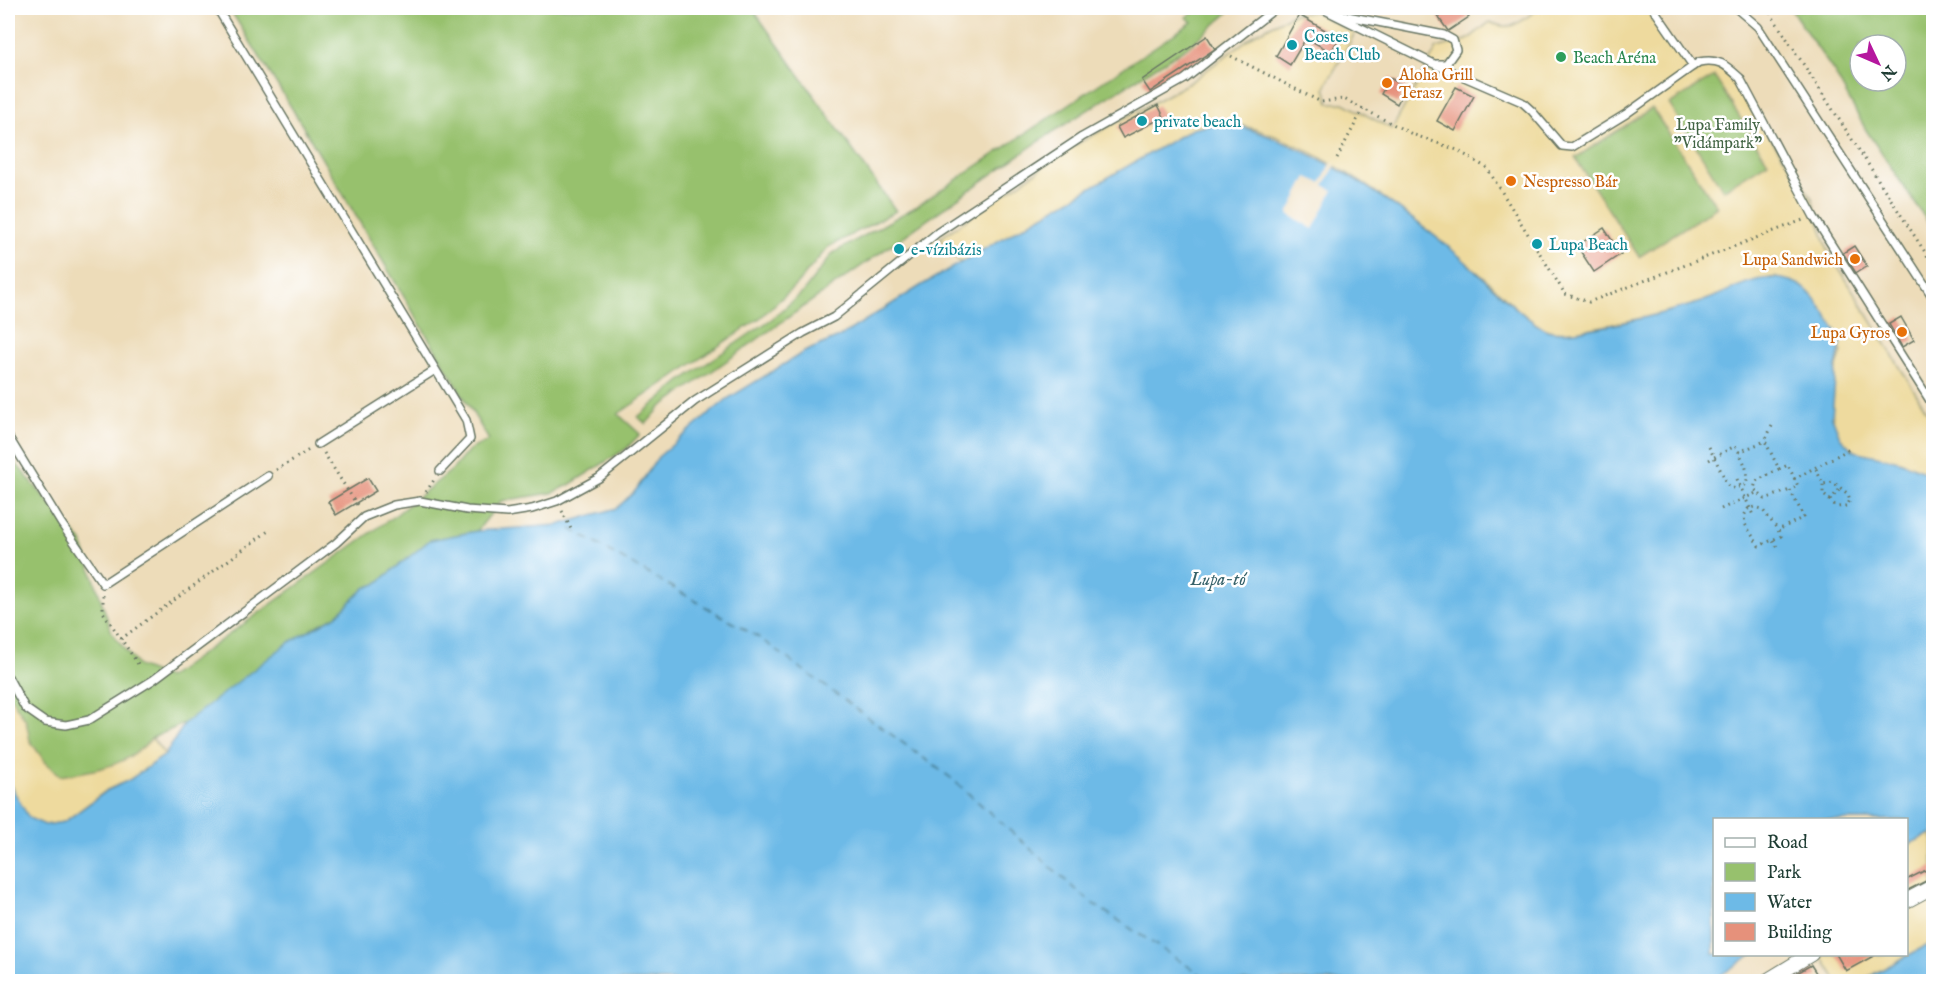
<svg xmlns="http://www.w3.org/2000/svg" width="1941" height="989" viewBox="0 0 1941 989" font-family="'IM FELL English',serif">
  <rect width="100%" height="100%" fill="#fff"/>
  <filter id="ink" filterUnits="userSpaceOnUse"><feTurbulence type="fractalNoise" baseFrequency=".0167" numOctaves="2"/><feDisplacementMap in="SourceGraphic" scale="12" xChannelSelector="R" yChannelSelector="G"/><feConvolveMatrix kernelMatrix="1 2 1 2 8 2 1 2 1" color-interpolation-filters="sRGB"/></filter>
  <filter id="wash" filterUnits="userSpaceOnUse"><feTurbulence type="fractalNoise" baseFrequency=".008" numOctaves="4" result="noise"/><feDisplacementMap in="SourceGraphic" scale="24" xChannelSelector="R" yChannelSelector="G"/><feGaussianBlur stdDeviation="1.35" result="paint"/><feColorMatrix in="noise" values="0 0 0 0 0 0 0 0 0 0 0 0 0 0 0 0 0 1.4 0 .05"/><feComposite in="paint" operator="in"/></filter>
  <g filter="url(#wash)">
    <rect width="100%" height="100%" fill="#eddcb9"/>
    <!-- green -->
    <g fill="#97c16d" stroke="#5b7f50" stroke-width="1.5" fill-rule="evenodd">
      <path d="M229 8H752L896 211 828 247 797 284 760 318 618 414 640 434 626 449 569 485 552 493 501 501 477 531 430 540 376 584 365 588 336 616 315 627 185 723 152 738 140 752 116 766 61 776 46 763 30 741 26 721 8 693V454L82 542 112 633 138 666 168 678 397 514 453 469 469 450 489 440 296 115Z"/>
      <path d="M1200 8H1226L1228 13 1192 44 1045 137 661 407 646 424 638 417 681 381 773 318 803 292 833 253 917 206 1192 22 1186 17Z"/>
      <path d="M1790 8H1933V230L1866 130 1834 72ZM1860 45H1896V81H1860Z"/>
      <path d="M1714 76 1768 162 1723 191 1669 104Z"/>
      <path d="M1652 108 1717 207 1639 257 1575 158Z"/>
    </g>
    <!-- sand -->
    <g fill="#eeda9e" stroke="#868c69" stroke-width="1.5" fill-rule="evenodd">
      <path d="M1539 8H1647L1694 74 1708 64 1722 67 1812 198 1828 250 1933 421V487L1926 472C1916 468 1906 462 1895 460 1883 457 1865 457 1854 451 1822 434 1831 379 1842 352L1776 277C1742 281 1726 294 1695 304 1663 314 1631 321 1598 327 1584 330 1563 334 1548 330 1532 326 1496 288 1482 276 1417 220 1314 136 1228 123 1217 121 1203 127 1192 129L960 263 940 238 1075 145 1189 83 1255 34 1293 14 1315 12 1355 33 1325 87 1329 103H1344L1392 129 1437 48 1467 40 1490 22C1513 33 1521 21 1539 8ZM1714 76 1768 162 1723 190 1669 104ZM1652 108 1717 207 1639 257 1575 158Z"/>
      <path d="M8 693 26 721 30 741 46 763 61 776C96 770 127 767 152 738L165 755 129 780 107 790 64 822 45 825 28 818 8 781Z"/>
      <path d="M1933 833V942L1861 981H1837L1821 955 1906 954 1907 845Z"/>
    </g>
    <!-- water -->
    <g fill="#6dbae7" stroke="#467c8e" stroke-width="1.5">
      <path d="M1225 122C1313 145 1388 197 1457 254 1476 270 1527 323 1547 330 1562 335 1587 329 1602 327 1633 321 1664 313 1695 304 1730 294 1760 266 1798 284 1815 292 1832 325 1842 340L1836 367 1832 417 1840 437 1854 451 1899 461 1926 472 1933 487V833L1907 845 1906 820H1714V954L1751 955 1712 981H8V781L29 818 45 825 64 822 108 790 129 780 165 755 185 723 288 643 336 616 365 588 376 584 430 540 477 531 558 525 617 508 636 490 658 457 727 399 804 352 839 337 922 285 1192 129Z"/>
      <path d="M1933 942V981H1861Z"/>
    </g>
    <!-- pier -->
    <path fill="#eddcb9" d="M1332 162 1336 165 1324 185 1333 190 1313 229 1288 214 1307 177 1321 183Z"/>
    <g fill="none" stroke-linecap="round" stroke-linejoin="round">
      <!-- ferry -->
      <path stroke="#36626a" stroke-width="1.5" stroke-dasharray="8 6" stroke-linecap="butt" d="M571 529 758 637 951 778 1089 901 1212 982"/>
    </g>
    <g id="blocks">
      <!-- building -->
      <g fill="#e6917b">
        <path d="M1432 8H1463L1469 17 1448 31Z"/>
        <path d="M1299 15 1339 38 1331 52 1306 38 1290 65 1276 56Z"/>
        <path d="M1207 36 1215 49 1150 92 1142 80Z"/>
        <path d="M1390 78 1406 87 1397 104 1381 94Z"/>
        <path d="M1456 87 1474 96 1455 131 1437 121Z"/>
        <path d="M1158 105 1164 117 1123 138 1117 127Z"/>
        <path d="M1604 228 1621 254 1594 272 1577 246Z"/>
        <path d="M1854 246 1867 266 1856 273 1843 253Z"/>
        <path d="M1901 317 1914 340 1902 347 1889 324Z"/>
        <path d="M368 478 376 491 336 515 328 502Z"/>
        <path d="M1934 866V877L1906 891V880Z"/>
        <path d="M1836 954H1877L1846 971Z"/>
        <path d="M1811 965 1818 976 1809 981H1783Z"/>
      </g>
    </g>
  </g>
  <g filter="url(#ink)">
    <use href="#blocks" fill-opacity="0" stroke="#677563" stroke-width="1.5"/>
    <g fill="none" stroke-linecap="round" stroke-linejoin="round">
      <defs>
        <g id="lane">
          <path d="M217 8 466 420 470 439 440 471"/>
          <path d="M1321 8 1434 64 1522 102 1532 111 1562 146 1572 147 1626 114 1699 62C1719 58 1726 65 1740 78L1814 217 1934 407"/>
          <path d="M1653 8 1693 66"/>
          <path d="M1736 8 1758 27 1934 299"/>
          <path d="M1337 14 1444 35 1453 40 1456 50 1446 64H1437"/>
          <path d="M8 436 61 523 103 584 268 476"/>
          <path d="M318 444 435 370"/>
          <path d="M8 677 25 708 45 722 66 725 89 720 153 680 336 543 364 517 394 505 420 501 467 510 507 513 532 509 557 501 599 478 695 401 803 333 834 317 937 233 1082 137 1185 79 1276 8"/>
        </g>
        <g id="street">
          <path d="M1906 901 1934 886"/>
          <path d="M1765 982 1811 954"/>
        </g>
      </defs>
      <!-- lane casing -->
      <use href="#lane" stroke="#677563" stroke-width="10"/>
      <!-- street casing -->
      <use href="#street" stroke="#677563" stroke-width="16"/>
      <!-- path -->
      <g stroke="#677563" stroke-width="3" stroke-dasharray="1.5 4.5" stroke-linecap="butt">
        <path d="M1767 8 1934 266"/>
        <path d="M1231 56 1321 102 1344 99 1412 134 1457 150 1487 168 1565 294 1589 302 1803 220"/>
        <path d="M1337 158 1363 109"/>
        <path d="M1772 426 1765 441 1779 469 1788 465 1798 486 1790 490 1804 517 1778 530 1781 536 1759 546 1745 524 1744 516 1748 509 1755 507 1762 509 1778 530"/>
        <path d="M1709 447 1728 485 1735 489 1745 485C1751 474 1744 463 1739 452L1765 441"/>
        <path d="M324 453 359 508"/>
        <path d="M1709 460 1735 446 1739 452"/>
        <path d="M1779 469 1756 481 1754 489 1765 499 1790 490"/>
        <path d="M1816 469 1823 484 1833 482 1848 494 1850 500 1847 506 1837 507 1823 494V484"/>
        <path d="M276 470 309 450"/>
        <path d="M1737 479 1753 515"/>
        <path d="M1794 479 1851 448"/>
        <path d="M426 492 434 480"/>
        <path d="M1830 500 1841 488"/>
        <path d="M1721 509 1756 493"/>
        <path d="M562 511 571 529"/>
        <path d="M1773 540 1778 549"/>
        <path d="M103 595V612L138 664"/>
        <path d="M121 639 271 529"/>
      </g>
      <!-- lane -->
      <use href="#lane" stroke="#fff" stroke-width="7"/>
      <!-- street -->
      <use href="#street" stroke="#fff" stroke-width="14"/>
    </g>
  </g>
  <!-- markers -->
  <g fill="#0f9aa8" stroke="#fff" stroke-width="2">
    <circle cx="1292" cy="45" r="6"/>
    <circle cx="1142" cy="121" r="6"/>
    <circle cx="1537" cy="244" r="6"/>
    <circle cx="899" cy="249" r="6"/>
  </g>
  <circle fill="#2e9e5b" stroke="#fff" stroke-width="2" cx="1561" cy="57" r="6"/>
  <g fill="#e8710a" stroke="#fff" stroke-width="2">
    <circle cx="1387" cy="83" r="6"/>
    <circle cx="1511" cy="181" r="6"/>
    <circle cx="1855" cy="259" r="6"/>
    <circle cx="1902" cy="332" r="6"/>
  </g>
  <g text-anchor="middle" stroke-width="5" stroke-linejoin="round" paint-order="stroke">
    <!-- culture labels -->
    <g font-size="16" fill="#0d838f" stroke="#fff" text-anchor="start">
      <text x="1304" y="42">Costes<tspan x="1304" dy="18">Beach Club</tspan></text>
      <text x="1154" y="127">private beach</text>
      <text x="1549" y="250">Lupa Beach</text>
      <text x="911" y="255">e-vízibázis</text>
    </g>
    <!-- leisure labels -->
    <g font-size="16" fill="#27864d" stroke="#fff" text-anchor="start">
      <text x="1573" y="63">Beach Aréna</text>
    </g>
    <!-- food labels -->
    <g font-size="16" fill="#c56008" stroke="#fff" text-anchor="start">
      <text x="1399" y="80">Aloha Grill<tspan x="1399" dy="18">Terasz</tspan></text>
      <text x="1523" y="187">Nespresso Bár</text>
      <text x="1843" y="265" text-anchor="end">Lupa Sandwich</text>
      <text x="1890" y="338" text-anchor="end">Lupa Gyros</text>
    </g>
    <!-- park labels -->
    <g font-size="16" fill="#436545" stroke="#fff">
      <text x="1718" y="130">Lupa Family<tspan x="1718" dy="18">"Vidámpark"</tspan></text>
    </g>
    <!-- water labels -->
    <g font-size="18" font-style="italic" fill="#36626a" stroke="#fff">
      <text x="1218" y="585">Lupa-tó</text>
    </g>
  </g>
  <!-- margin -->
  <rect width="1941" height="989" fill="none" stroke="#fff" stroke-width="30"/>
  <!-- legend -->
  <rect x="1713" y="818" width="195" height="138" fill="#ffffff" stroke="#a5b1ae" stroke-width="1.5"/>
  <rect x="1725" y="838" width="30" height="9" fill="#ffffff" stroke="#a5b1ae" stroke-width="1.5"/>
  <text x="1767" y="848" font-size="18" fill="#1f3d34">Road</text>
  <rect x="1725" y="863" width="30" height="18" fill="#97c16d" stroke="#a5b1ae" stroke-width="1.5"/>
  <text x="1767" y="878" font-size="18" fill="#1f3d34">Park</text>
  <rect x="1725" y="893" width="30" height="18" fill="#6dbae7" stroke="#a5b1ae" stroke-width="1.5"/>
  <text x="1767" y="908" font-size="18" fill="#1f3d34">Water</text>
  <rect x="1725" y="923" width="30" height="18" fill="#e6917b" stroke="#a5b1ae" stroke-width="1.5"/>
  <text x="1767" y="938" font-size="18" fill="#1f3d34">Building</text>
  <!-- north arrow -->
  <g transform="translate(1878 63) rotate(134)"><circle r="28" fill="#ffffff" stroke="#a5b1ae" stroke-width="1.5"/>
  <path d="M0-4.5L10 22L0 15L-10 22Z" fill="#b5179e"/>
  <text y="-9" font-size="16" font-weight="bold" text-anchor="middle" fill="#1f3d34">N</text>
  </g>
</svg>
